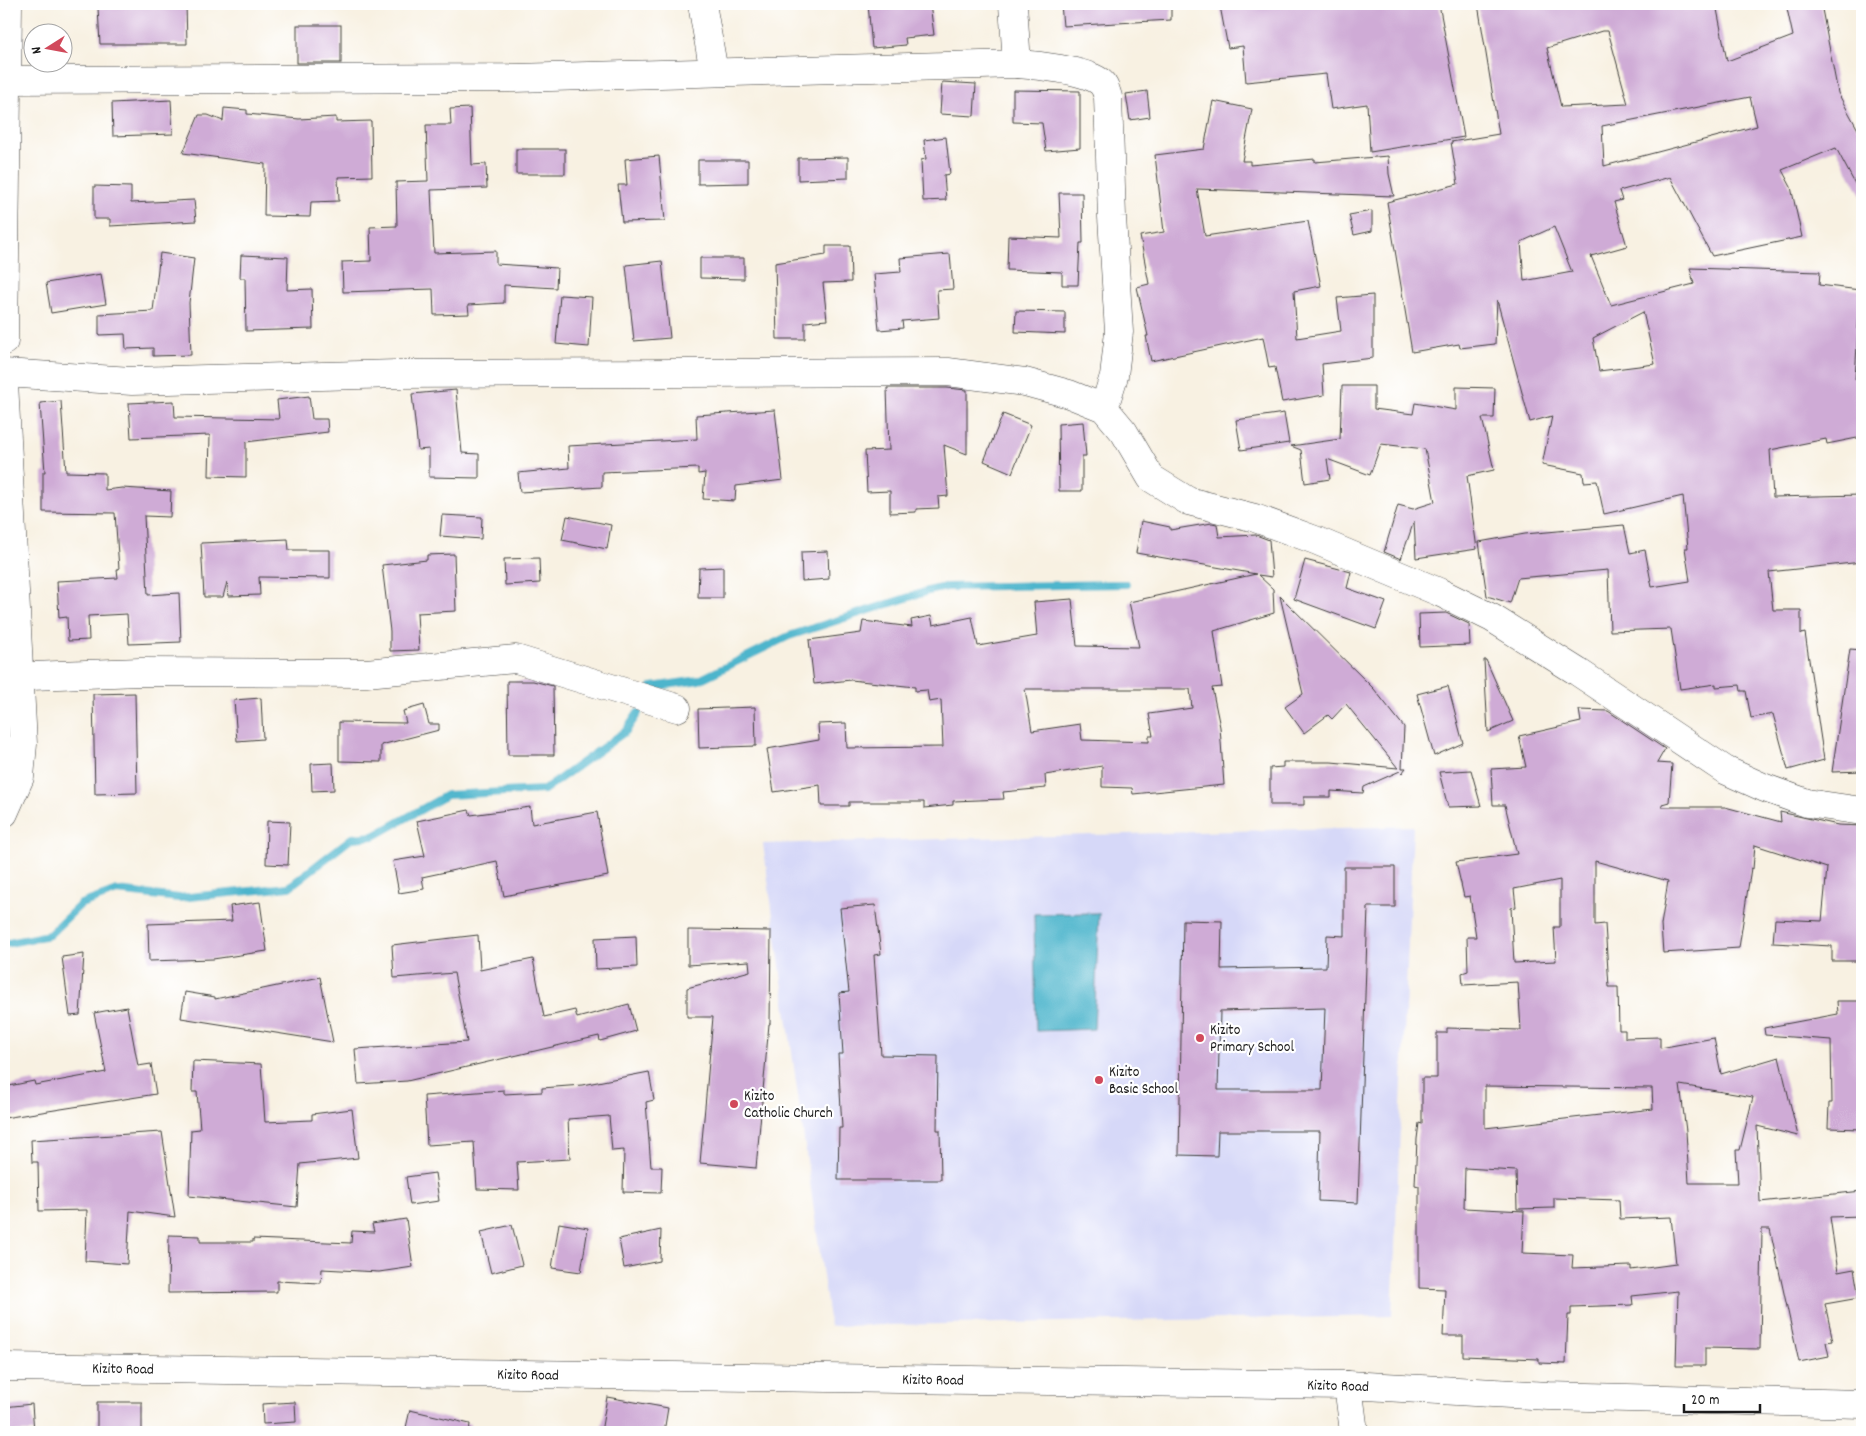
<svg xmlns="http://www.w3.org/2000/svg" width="1866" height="1436" viewBox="0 0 1866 1436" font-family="Dekko,sans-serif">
  <rect width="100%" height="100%" fill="#fff"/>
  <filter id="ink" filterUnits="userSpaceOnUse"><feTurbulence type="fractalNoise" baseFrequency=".02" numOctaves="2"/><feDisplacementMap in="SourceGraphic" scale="10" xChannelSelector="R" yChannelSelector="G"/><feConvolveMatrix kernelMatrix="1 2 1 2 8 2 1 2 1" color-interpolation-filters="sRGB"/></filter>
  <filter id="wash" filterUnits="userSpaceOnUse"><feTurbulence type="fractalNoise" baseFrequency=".0096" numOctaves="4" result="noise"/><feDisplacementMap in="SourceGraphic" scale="20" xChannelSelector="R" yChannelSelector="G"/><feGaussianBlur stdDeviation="1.12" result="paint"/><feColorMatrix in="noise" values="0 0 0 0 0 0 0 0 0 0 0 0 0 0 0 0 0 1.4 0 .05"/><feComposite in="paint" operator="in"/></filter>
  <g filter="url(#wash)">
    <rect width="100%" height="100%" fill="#f8f1e2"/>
    <!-- built -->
    <path fill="#d6d8f8" d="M1413 826 1392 1316 830 1326 763 844Z"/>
    <!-- water -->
    <path fill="#4eb5cc" stroke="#356874" d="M1099 913 1094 1029 1036 1031 1034 914Z"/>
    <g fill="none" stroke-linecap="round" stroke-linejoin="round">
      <!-- stream -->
      <g stroke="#4eb5cc" stroke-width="8">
        <path d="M652 687 699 680 789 636 928 591 946 587 1126 584"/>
        <path d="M4 944 49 935 81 904 117 891 179 898 289 887 352 838 374 836 447 795 544 790 626 731 638 713"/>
      </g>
    </g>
    <g id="blocks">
      <!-- building -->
      <g fill="#cfabd6" fill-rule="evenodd">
        <path d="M186 4 187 44H100L98 8Z"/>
        <path d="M868 4H930L934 35 905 38 906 45 872 48Z"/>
        <path d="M1061 4H1171V20L1063 26Z"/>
        <path d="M1235 4H1439L1464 137 1370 152 1367 104 1331 109 1326 74 1246 82 1243 46 1228 48 1220 6Z"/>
        <path d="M1478 4H1716L1727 61 1793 36 1786 4H1821L1838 93 1862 137V197L1836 148 1782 170 1791 187 1802 237 1712 256 1670 177 1619 191 1622 200 1614 202 1627 246 1591 256 1611 305 1694 284 1690 268 1820 272 1819 285 1860 290 1855 380 1862 378V437L1827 444 1826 439 1770 450 1773 497 1862 495V562L1769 572 1773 610H1801V634L1805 633 1824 760 1788 770 1773 714 1751 718 1746 691H1741L1740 685 1716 687V684L1680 689 1671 629 1610 631 1608 570 1518 578 1510 603 1487 596 1479 542 1525 534 1624 525 1630 553 1645 550 1652 587 1690 581 1685 548H1688L1683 496 1604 514 1597 481 1584 482 1583 473 1542 465 1552 416 1530 422 1497 300 1495 344 1460 348 1459 344 1412 352 1387 202 1458 184 1451 142 1499 134ZM1602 31H1608L1628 104 1561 107 1547 48ZM1750 97 1757 126 1604 166 1602 126ZM1554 227 1572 272 1524 281 1521 242ZM1643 312 1655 364 1599 371 1593 338Z"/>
        <rect x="297" y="25" width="44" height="38"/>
        <path d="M942 82 976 84 974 116 940 114Z"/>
        <path d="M1013 90 1080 91V148L1046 151 1042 123 1013 122Z"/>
        <path d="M1147 91 1150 117 1130 120 1126 94Z"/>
        <path d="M171 100 173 134 113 136 112 103Z"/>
        <path d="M1213 101 1252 109 1242 161H1250V165L1315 159V162L1388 156 1389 174 1394 196 1197 189 1205 236 1308 221 1321 286 1294 291 1297 338 1341 331 1337 298 1373 295V358L1322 364 1324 395 1282 402 1275 367 1269 368 1263 337 1151 361 1146 336H1148L1137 287 1149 284 1140 236 1164 232 1155 155 1204 149Z"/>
        <path d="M224 108 247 110V114L299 119 336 117V122L371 121 372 176 338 177 339 201 311 202 310 217 264 216 265 164 183 153 199 115H208L223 121Z"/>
        <path d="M470 108 472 165 486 164 487 188 431 190 434 253 496 251V264L557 268 556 288 504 285V303L468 305 469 314 434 315 433 289 343 292 342 262 371 261 370 227 397 226 396 182 428 181 426 125H451L450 109Z"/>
        <path d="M946 137 950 174 944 175 946 200 923 201 921 160 926 159 924 140Z"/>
        <rect x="516" y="149" width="49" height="25"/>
        <path d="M659 156 665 221 622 222 618 185H627L625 159Z"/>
        <path d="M848 157V178L798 180V158Z"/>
        <path d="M698 160H748V183L698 184Z"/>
        <path d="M94 186 131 187V203L194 200 196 221 110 226V219H94Z"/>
        <path d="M1059 193H1082L1083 243H1080L1078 285H1062V272L1007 270 1008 236 1061 238Z"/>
        <path d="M1372 211V231L1354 235 1349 215Z"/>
        <path d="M826 246H850L851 282 823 283 827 320 805 322V339H777L775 263 826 255Z"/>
        <path d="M160 253 194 258 189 303 191 355 153 356V348L126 349 125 334 99 335V314L153 311Z"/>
        <path d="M950 254 953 289 937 290 939 318 902 321 903 328 879 330 874 274 901 272 900 258Z"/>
        <path d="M241 255 288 257 287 290 312 289 313 329 246 331 245 278H240Z"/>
        <path d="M700 258H744V279L700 278Z"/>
        <path d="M662 261 670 338 634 341 626 265Z"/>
        <path d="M101 274 106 304 51 313 46 283Z"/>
        <path d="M560 295 592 297 589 347 556 344Z"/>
        <path d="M1016 311 1065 312V334L1015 332Z"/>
        <path d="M1342 386H1374V409L1413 414 1415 403 1456 410V387L1495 388 1494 418H1482L1494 470 1467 476 1477 549 1416 558 1414 521 1401 559 1384 552 1398 505 1413 509 1435 502 1425 449 1381 444 1370 475 1327 459 1330 479 1305 483 1301 450 1291 446 1340 439Z"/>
        <path d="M887 388H947L967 390V454L944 445 948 496 938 497 939 508 916 509V512L890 513V491L867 492 865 451 889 450Z"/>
        <path d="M456 390 462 453 479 454V478L429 477V449L418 450 412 394Z"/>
        <path d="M309 396 312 419H327L328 432 246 442V477L209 476 210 435 131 438 129 403 174 401 175 417 279 419 277 400Z"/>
        <path d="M61 401 66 472 105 473V490L122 488 171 491 170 517 144 516 148 595 179 593 181 642 129 644 127 614 88 616 89 640 68 641 67 617 59 618 57 581 118 578 117 569H119L115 513 43 512V472H45L40 403Z"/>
        <path d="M775 410 783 480 736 486 735 501 703 499 705 473 698 474V468L602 472V487L520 492 518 473 569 468 568 446 697 439 696 415Z"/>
        <path d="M1284 413 1289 443 1241 450 1236 420Z"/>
        <path d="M1003 414 1031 425 1012 473 984 461Z"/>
        <path d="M1083 422 1086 456H1082V491H1059L1058 424Z"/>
        <path d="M442 515 482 517 481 539 440 536Z"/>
        <path d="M567 516 611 525 607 549 562 540Z"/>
        <path d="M1141 521 1170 527V530L1212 523 1217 524 1219 537 1256 535 1269 540 1272 577 1258 575 1273 589 1274 613 1214 631 1222 687 1212 688 1220 727 1224 785 1133 794 1132 788 1102 787V766L1045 775 1046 788 1003 792 1004 799 953 801V805L924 808V802H849V806H821L820 785 774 792 767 749 819 740 818 724 846 723 847 748 943 747 941 700 929 702 927 690 915 691V687L851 680 814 684 809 640 861 633 863 621 912 627 911 620 931 616 933 625 972 617 978 646 1037 636 1034 602 1072 599 1077 646 1139 647 1129 602 1256 574 1136 553ZM1025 689H1190L1192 708 1149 714 1153 736H1149V742L1082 740 1080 724 1032 731Z"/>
        <path d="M288 539 289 550H330V578L259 577 260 595 229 596 227 582 223 597H204L201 543Z"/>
        <path d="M828 551 829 579 802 581 801 552Z"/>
        <path d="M454 554 456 611 417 613 419 650 390 651V631L382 565 427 560V555Z"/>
        <path d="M539 558 540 583 505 585 504 559Z"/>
        <path d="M1305 560 1351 572 1347 588 1386 602 1376 629 1294 599Z"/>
        <path d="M723 567V598H698L699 568Z"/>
        <path d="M1280 596 1374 689 1404 727 1402 768H1406L1402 773 1400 771 1364 787 1363 793 1331 791V797H1304V805H1270V768L1283 767V762H1331L1398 768 1346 704 1332 719 1328 715 1304 733 1285 707 1303 694Z"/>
        <path d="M1446 613 1469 624 1470 645 1420 647 1419 614Z"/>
        <path d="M1850 649 1862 650V771L1832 772Z"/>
        <path d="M1484 660H1486L1513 721 1488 732Z"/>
        <path d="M507 681H533L553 686 554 755H508Z"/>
        <path d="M1448 686 1463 743 1434 756 1417 694Z"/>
        <path d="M135 693 137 793 95 794 93 694Z"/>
        <path d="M261 698 263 739 237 741 234 700Z"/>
        <path d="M424 705 429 724H439V730L381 745V762L339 761V722L406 723 403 711Z"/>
        <path d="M755 707 756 746 699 748 698 709Z"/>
        <path d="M1579 710 1608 711 1665 749 1657 763 1672 764 1669 802 1662 804V807H1725L1781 822 1780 812 1838 825 1862 826V961H1832V946L1773 943 1775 919 1822 921 1827 868 1755 845 1753 869 1751 868 1739 948 1663 953 1661 925 1668 881 1595 861V925L1605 924 1609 987H1618L1619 1030H1625V1038L1660 1037V1048L1714 1038 1721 1074 1779 1057 1798 1136 1757 1126 1760 1202 1862 1191V1216L1830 1217 1838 1272 1854 1269 1859 1298 1825 1304 1833 1341 1826 1342 1829 1356 1799 1362 1770 1229H1762L1760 1349 1705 1348V1366H1676L1678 1291 1632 1296 1633 1305 1571 1307V1315H1568L1566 1364 1539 1363V1359L1463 1356V1336H1443L1445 1289 1419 1288V1186L1415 1185 1417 1139 1419 1123 1422 1124V1078H1437V1033H1447V1028L1521 1030 1518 982 1463 985 1462 973 1468 971 1467 937H1476L1470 896 1464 897 1456 862 1517 854 1505 805H1493L1491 769 1526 767 1519 736 1581 722ZM1560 880V927H1554L1556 961 1514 963 1511 908 1516 907 1514 889ZM1680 1085 1753 1097 1740 1150H1736L1738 1183H1689L1686 1131ZM1485 1086 1652 1088 1653 1109 1485 1128ZM1465 1168 1516 1171 1517 1209 1554 1208V1198L1619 1200 1620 1219 1671 1217 1676 1264 1631 1270V1266L1572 1268 1573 1255 1522 1253 1524 1211 1464 1208Z"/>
        <path d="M333 763 334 790 312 791 311 764Z"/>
        <path d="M1471 770 1481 806 1448 807 1439 772Z"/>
        <path d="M530 807 532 824 597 812 608 876 504 896 497 861 422 877 424 889 399 893 393 861 425 856 417 821 469 810 471 815Z"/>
        <path d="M267 821 290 822 288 865 266 864Z"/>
        <path d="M1344 867H1395V907H1368L1358 1203 1318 1201 1320 1131H1218L1217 1156 1179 1155 1183 920 1222 921 1221 969 1326 967 1327 935 1344 936ZM1325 1008 1322 1090H1218L1220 1011Z"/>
        <path d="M260 902 267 951 213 959 149 961 148 924 232 921 230 906Z"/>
        <path d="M875 905 881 954 874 955 881 1055 938 1056 937 1130H940L941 1180H838L839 1128H842L838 1054H843L839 993 849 992 840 908Z"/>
        <path d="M688 930 771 931 770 1024H769L756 1168 700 1163 713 1017H687V988L750 971 749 961 688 965Z"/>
        <path d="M478 935 480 970 533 959 544 1017 575 1010 577 1018 629 1004 636 1031 600 1041 599 1036 407 1081 358 1084 355 1049 467 1042 454 973 394 978 392 945Z"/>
        <path d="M636 936 637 967 596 969 595 938Z"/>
        <path d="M84 954 80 1015 70 1016 62 957Z"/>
        <path d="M320 977 333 1042 181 1018 185 992 215 997V999Z"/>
        <path d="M1837 1001H1862V1129L1828 1128 1829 1103H1832L1831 1040 1765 1035 1764 1028 1838 1014Z"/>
        <path d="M127 1007 138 1066 151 1064 156 1094 4 1118V1087L34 1081 35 1085 106 1072 94 1013Z"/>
        <path d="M193 1061 261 1064 265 1122 312 1120V1114L352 1109 358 1158 300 1164 297 1207 189 1196 191 1130 200 1129 197 1092H192Z"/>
        <path d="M649 1072 654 1100 646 1102 651 1167H662L661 1193 623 1192 624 1150 612 1151 609 1116 568 1119 570 1159 517 1162 519 1190 477 1189 474 1142 427 1145 424 1096 504 1090V1094L542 1092V1088L582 1085Z"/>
        <path d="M162 1132 175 1217 130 1211 127 1264 85 1261 87 1210 39 1211 38 1162H32L31 1140Z"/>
        <path d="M435 1173 439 1201 410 1205 406 1177Z"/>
        <path d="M406 1219 413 1267 379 1272 322 1269 321 1283 277 1281V1292L168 1293 169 1235 200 1236V1242H253V1239L351 1243 352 1231 374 1232 372 1224Z"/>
        <path d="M559 1223 588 1228 581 1272 552 1268Z"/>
        <path d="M512 1225 522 1265 491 1273 481 1232Z"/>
        <path d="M661 1230 660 1261 624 1268 619 1239Z"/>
        <path d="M607 1397 668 1408 664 1432H601Z"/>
        <path d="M97 1402H142V1430L97 1429Z"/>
        <path d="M295 1402 296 1422 263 1424 262 1404Z"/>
        <path d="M32 1404 34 1432H4V1407Z"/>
        <path d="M410 1410 470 1424 469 1432H405Z"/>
      </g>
    </g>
  </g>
  <g filter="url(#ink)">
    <use href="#blocks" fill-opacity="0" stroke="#3d3c3a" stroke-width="1"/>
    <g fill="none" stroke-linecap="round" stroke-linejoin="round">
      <defs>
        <g id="street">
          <path d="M702 4 714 72"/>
          <path d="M1017 64C1037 65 1083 70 1099 81 1105 85 1106 91 1108 97L1112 217 1119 332 1114 376 1104 408"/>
          <path d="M4 80 515 78 1017 64 1013 4"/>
          <path d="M4 341 8 4"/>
          <path d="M4 373 132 381 397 374 948 372 1025 382 1069 394 1104 408 1124 432 1151 478 1188 501 1255 518 1315 540 1439 592 1492 618 1578 672 1725 770 1765 788 1807 803 1862 811"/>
          <path d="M4 382 23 744 20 777 4 813"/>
          <path d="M4 677 140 672 366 673 516 659 677 708"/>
          <path d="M4 1367 1348 1385 1548 1396 1862 1404"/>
          <path d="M1348 1385 1354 1432"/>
        </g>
      </defs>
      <!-- street casing -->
      <use href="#street" stroke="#3d3c3a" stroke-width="29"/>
      <!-- street -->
      <use href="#street" stroke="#fff" stroke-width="28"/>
    </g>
  </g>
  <!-- markers -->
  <g fill="#d1495b" stroke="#fff" stroke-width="2">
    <circle cx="1200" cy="1038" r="5"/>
    <circle cx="1099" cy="1080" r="5"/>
    <circle cx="734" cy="1104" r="5"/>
  </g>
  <g text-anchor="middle" stroke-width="4.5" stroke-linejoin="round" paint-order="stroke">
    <!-- poi labels -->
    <g font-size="15" fill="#1c1c1c" stroke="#fff" text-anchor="start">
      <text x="1210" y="1034">Kizito<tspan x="1210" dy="17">Primary School</tspan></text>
      <text x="1109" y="1076">Kizito<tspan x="1109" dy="17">Basic School</tspan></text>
      <text x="744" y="1100">Kizito<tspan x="744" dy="17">Catholic Church</tspan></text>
    </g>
    <!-- street labels -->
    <g font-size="15" fill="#1c1c1c" stroke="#fff">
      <text transform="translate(123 1368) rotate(1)" y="5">Kizito Road</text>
      <text transform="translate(528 1374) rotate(1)" y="5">Kizito Road</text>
      <text transform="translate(933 1379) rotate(1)" y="5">Kizito Road</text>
      <text transform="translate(1338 1385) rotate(2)" y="5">Kizito Road</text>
    </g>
  </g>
  <!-- margin -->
  <rect width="1866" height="1436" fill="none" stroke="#fff" stroke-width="20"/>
  <!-- north arrow -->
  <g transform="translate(48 48) rotate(259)"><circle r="24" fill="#ffffff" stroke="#a4a4a4"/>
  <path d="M0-4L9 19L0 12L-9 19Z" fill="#d1495b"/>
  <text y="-8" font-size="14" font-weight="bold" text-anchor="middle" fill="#1c1c1c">N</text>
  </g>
  <!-- scale -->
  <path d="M1684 1404v8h76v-8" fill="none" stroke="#1c1c1c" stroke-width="2.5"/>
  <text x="1691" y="1404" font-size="15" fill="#1c1c1c" stroke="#ffffff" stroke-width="4" paint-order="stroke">20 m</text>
</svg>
